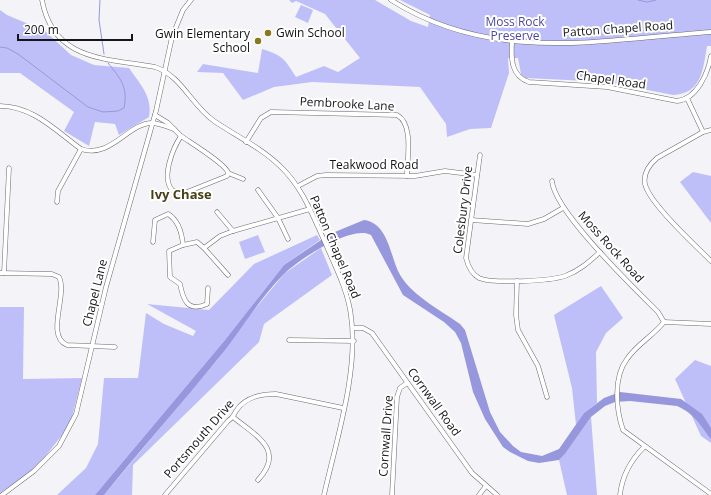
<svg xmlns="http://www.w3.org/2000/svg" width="711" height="495" viewBox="0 0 711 495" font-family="'Open Sans',sans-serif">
  <rect width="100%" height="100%" fill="#f4f4f8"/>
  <!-- green -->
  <g fill="#bebff9">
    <path d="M289 0H375L411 21 428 27 430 15 400 0H711V46H707C703 69 702 94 673 95L607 82 526 78 521 74 518 58H508L509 73 491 128 470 129 447 137 446 124 420 87 312 82 274 87 243 100 223 73 197 72 203 64 258 73 262 49C282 55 285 59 296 77L324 66 338 72 360 58 325 14 296 1 292 3Z"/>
    <path d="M301 5 313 10 308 23 295 17Z"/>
    <path d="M0 10 7 15 45 31 71 55 94 65 129 68C140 84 153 97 149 117L119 135 115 124 95 122 89 146 64 131 74 112 20 73H0Z"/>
    <path d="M693 172 711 176V223L680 182Z"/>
    <path d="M258 235 265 252 245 259 239 242Z"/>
    <path d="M317 235 320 240 284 265 225 340 95 495H57L86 468 98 444 104 378H138L146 313 164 324 193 336 196 331 147 304 209 310 254 264Z"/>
    <path d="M321 248 332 275 264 324 259 342 133 465 132 495H104L218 359 244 322 285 273Z"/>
    <path d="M601 286 623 318 606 333 596 352 597 403 584 413 576 425 572 388 554 315Z"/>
    <path d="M0 307H24L23 379 82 378 70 425 36 468 0 493Z"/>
    <path d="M695 360 711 366V443L701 436 675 379Z"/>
    <path d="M591 417 597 495H567L559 460 565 454Z"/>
  </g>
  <!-- water -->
  <path fill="#9697dd" d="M364 220C387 223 390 253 398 271 409 294 439 309 460 324L465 330 490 412 500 432 513 446 521 452 542 456 559 449 584 413 604 398 620 392 681 399 702 414 711 428V439C700 425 695 414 677 406L630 401 615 402 605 406 591 417 565 454 559 460 539 463 528 461 510 452 503 447 485 419 473 392 461 343 455 332 444 322 403 295 371 235C352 224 298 260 284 274 258 300 240 332 217 360 180 406 141 449 104 495H95L225 340 284 265 330 234Z"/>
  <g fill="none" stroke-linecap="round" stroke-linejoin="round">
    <!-- stream -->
    <g stroke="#9697dd" stroke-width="1">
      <path d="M100 0 99 20 104 54"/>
      <path d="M638 0 647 2 656 0"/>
      <path d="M0 47 7 48 18 54 88 107 103 112 118 111 124 108C128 87 121 79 108 63"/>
    </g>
    <defs>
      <g id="minor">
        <path d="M42 0C53 61 105 58 155 67 182 76 191 105 214 121 236 136 262 148 281 167 302 187 312 214 324 240 334 264 348 290 351 316 359 371 336 441 324 495"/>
        <path d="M391 0C492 64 599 40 711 32"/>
        <path d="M512 42C511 59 511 76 529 82L607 87 677 101C697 99 708 73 711 56"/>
        <path d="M687 98 703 132"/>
        <path d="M0 106C33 106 56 131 81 149 111 159 128 123 152 123 159 123 167 127 174 129"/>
        <path d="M155 115 168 123 181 136"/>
        <path d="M711 130 703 132 657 158C649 165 643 174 645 184 649 203 696 246 711 261"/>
        <path d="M181 136C191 143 227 165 228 173L227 176 182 194 172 190C161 177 173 148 181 136Z"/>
        <path d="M246 142 261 118 271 112 397 115C414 124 407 159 407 176"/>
        <path d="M480 155 466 258C468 266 472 274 479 278 493 284 550 281 565 276 579 271 589 262 600 252"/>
        <path d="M228 173 243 179"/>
        <path d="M552 181C554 211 634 288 658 312L664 322"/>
        <path d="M298 186 317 176 326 175 415 176 445 171 477 175"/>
        <path d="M258 190 278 218 288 239"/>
        <path d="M57 202 58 191 81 149"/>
        <path d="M217 212 233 231"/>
        <path d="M471 220 528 224 544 219 563 208"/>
        <path d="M153 242 155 220 168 214C178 220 182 234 183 245"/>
        <path d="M204 248 228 275"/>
        <path d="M0 273 52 274 59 277C68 295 45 336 67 345L115 347"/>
        <path d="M4 273 9 168"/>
        <path d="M517 281 516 315 518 330 538 366 547 397"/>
        <path d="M208 288 207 304C187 313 183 299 180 284L170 277 169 251 183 245 197 242 204 248 220 236 233 231 310 209"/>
        <path d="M711 324 664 322C653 336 637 344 627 359 613 377 616 410 623 430L711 494"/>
        <path d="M353 328H363L372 333 472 473 497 495"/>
        <path d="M289 340 354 341"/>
        <path d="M233 417C256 436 286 450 258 480"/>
        <path d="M2 495 34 471 59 446 76 414 106 287 156 111 172 37 183 10 191 0"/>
        <path d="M165 495 228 421C233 418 233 416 236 411 245 397 260 394 276 394L343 408"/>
        <path d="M392 495 397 397 400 388 407 383"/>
        <path d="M479 495 486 486"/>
        <path d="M620 495C622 476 631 460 644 447"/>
      </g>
    </defs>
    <!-- minor casing -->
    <use href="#minor" stroke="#696a6d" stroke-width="5"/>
    <!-- minor -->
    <use href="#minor" stroke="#fff" stroke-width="4"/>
  </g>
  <!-- markers -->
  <g fill="#89791d" stroke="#fff" stroke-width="1.5">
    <circle cx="268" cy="33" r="4"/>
    <circle cx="258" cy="41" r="4"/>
  </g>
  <g text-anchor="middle" stroke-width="4" stroke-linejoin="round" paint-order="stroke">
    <!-- park labels -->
    <g font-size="12" fill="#4f499e" stroke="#fff">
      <text x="515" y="26">Moss Rock<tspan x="515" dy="14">Preserve</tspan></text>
    </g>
    <!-- street labels -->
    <g font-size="12" fill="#141516" stroke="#fff">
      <text transform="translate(618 29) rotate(-4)" y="4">Patton Chapel Road</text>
      <text transform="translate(611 80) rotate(8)" y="4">Chapel Road</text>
      <text transform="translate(347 104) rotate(3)" y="4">Pembrooke Lane</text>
      <text x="374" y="169">Teakwood Road</text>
      <text transform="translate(463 210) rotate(-83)" y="4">Colesbury Drive</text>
      <text transform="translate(335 247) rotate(67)" y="4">Patton Chapel Road</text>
      <text transform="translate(611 247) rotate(48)" y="4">Moss Rock Road</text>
      <text transform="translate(95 293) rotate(-76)" y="4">Chapel Lane</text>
      <text transform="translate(434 402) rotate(54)" y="4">Cornwall Road</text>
      <text transform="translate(386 436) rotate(-86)" y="4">Cornwall Drive</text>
      <text transform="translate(199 439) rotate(-49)" y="4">Portsmouth Drive</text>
    </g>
    <!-- poi labels -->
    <g font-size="12" fill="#141516" stroke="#fff" text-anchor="start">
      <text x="276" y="37">Gwin School</text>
      <text x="250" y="38" text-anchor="end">Gwin Elementary<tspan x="250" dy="14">School</tspan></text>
    </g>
    <!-- neighbourhood labels -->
    <g font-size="13" font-weight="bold" fill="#484017" stroke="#fff">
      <text x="181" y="199">Ivy Chase</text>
    </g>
  </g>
  <!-- scale -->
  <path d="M18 34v6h114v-6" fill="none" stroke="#141516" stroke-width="2"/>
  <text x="24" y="34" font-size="12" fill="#141516" stroke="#ffffff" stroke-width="3" paint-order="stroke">200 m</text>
</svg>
